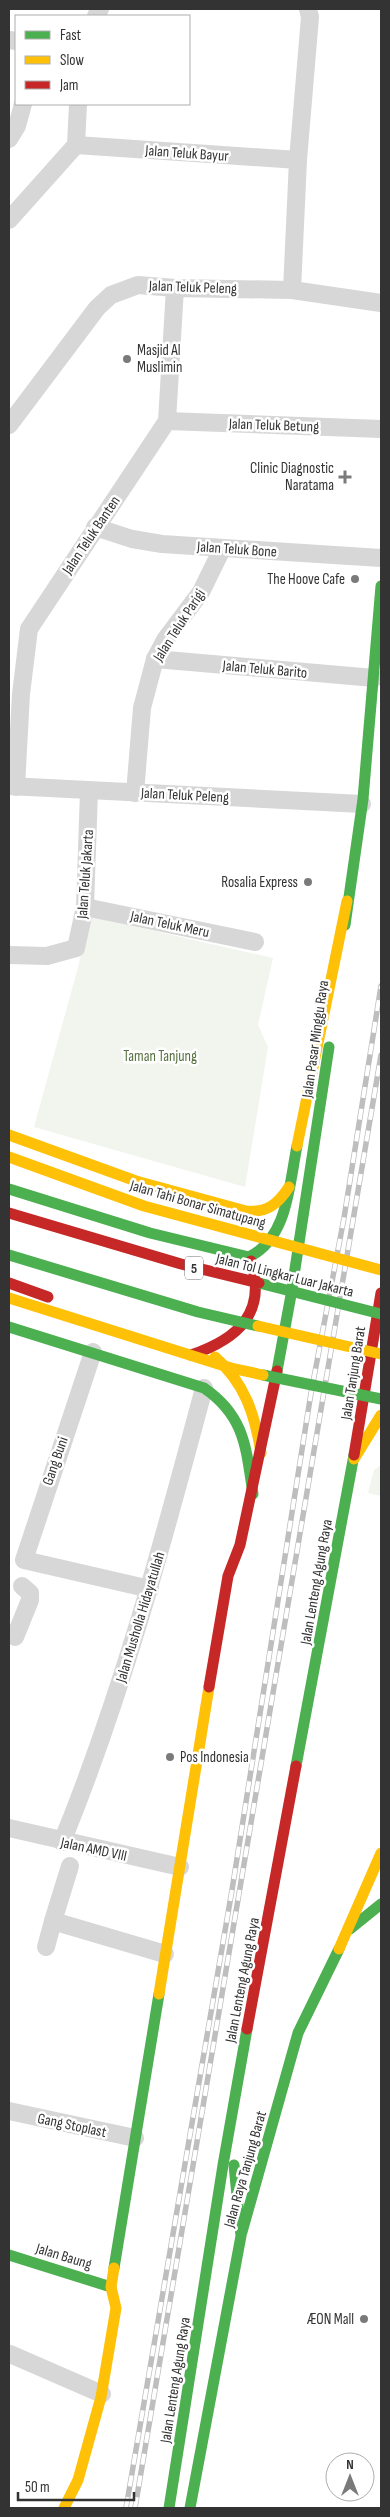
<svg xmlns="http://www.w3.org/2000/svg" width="390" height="2517" viewBox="0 0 390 2517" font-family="'Sofia Sans Condensed',sans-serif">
  <rect width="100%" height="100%" fill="#fff"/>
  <!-- green -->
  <g fill="#f1f5ed">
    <path d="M91 914 93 917 273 958 258 1025 268 1047 245 1187 34 1127 77 971Z"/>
    <path d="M381 1465V1496L368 1493 374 1470Z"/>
  </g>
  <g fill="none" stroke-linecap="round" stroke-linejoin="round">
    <!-- street -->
    <g stroke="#d7d7d7" stroke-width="18">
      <path d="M96 16 100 9"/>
      <path d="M9 40 16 41"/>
      <path d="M9 139 17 126 23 104"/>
      <path d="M76 145 298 160"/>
      <path d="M76 145 78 104"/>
      <path d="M9 220 76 145"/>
      <path d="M292 290 298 160 310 17 308 9"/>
      <path d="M167 421 381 429"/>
      <path d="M9 425 97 308 111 295 138 285 175 288 292 290 381 303"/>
      <path d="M95 527 132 539 162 544 381 558"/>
      <path d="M155 659 374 678"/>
      <path d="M9 786 362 804"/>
      <path d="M16 787 21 694 29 629 167 421 175 288"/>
      <path d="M135 793 142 708 155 659 165 640 201 592 222 549"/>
      <path d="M85 907 255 942"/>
      <path d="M9 955 47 956 76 948 85 907 89 791"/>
      <path d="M93 1352 24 1560 150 1589"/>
      <path d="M15 1637 30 1600V1593L22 1586"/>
      <path d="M9 1828 180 1867"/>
      <path d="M62 1842C122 1695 163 1542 204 1388"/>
      <path d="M70 1866 53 1921 165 1954"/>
      <path d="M46 1947 53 1921"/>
      <path d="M9 2111 135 2138"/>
      <path d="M10 2354 102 2394"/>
    </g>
    <!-- fast -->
    <g stroke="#4caf50" stroke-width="11">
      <path d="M345 925 363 799 381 586"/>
      <path d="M9 1189 150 1233 249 1257C288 1238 289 1185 297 1146"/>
      <path d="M9 1327 204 1388C245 1416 246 1448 253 1494"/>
      <path d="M277 1371 291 1295 329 1047"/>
      <path d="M296 1766 354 1455"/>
      <path d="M350 1929 381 1904"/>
      <path d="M242 2232 298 2033 339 1949"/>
      <path d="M9 2255 111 2287"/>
      <path d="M114 2268 159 1994"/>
      <path d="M169 2508 223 2165 247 2029"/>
      <path d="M190 2508 241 2236 234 2165"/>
    </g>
    <!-- slow -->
    <g stroke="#ffc107" stroke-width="11">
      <path d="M9 1135 136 1181 246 1211C267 1213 278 1204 289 1187"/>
      <path d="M297 1146 347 901"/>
      <path d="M215 1357C245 1383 255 1415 261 1453"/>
      <path d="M354 1459 381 1415"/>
      <path d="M339 1949 381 1853"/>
      <path d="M159 1994 209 1687"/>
      <path d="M64 2508 78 2480 101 2397 116 2308 111 2287 114 2268"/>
    </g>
    <!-- jam -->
    <g stroke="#c62828" stroke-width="11">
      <path d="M9 1283 48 1297"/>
      <path d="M191 1355C238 1339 267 1313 251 1261"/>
      <path d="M354 1455 381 1293"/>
      <path d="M209 1687 228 1576 240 1545 277 1371"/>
      <path d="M247 2029 296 1766"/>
    </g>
    <defs>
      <g id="rail">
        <path d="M126 2508 232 1890 311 1393 344 1218 381 986"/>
        <path d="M135 2508 381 1055"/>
      </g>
    </defs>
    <!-- rail casing -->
    <use href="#rail" stroke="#bebebe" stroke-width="5.5"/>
    <!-- rail -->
    <use href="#rail" stroke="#fff" stroke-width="4" stroke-dasharray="11" stroke-linecap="butt"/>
    <!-- fast-bridge -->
    <g stroke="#4caf50" stroke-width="11">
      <path d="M9 1255 198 1312 258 1326"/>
      <path d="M259 1283 381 1314"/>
      <path d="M263 1375 381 1399"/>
    </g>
    <!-- slow-bridge -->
    <g stroke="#ffc107" stroke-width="11">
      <path d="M9 1157 144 1206 381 1270"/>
      <path d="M9 1298 231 1368 263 1375"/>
      <path d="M258 1326 381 1354"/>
    </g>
    <!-- jam-bridge -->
    <path stroke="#c62828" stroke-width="11" d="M9 1213 181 1264 259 1283"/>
  </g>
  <!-- markers -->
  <g fill="#7a7a7a" stroke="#fff" stroke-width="2">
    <circle cx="127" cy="359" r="5"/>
    <path d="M342.5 469.5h5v5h5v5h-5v5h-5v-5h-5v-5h5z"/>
    <circle cx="355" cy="579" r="5"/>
    <circle cx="308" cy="882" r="5"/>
    <circle cx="170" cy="1757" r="5"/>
    <circle cx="364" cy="2319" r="5"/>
  </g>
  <g text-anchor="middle" stroke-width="5" stroke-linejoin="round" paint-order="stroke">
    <!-- shield labels -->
    <rect fill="#fff" stroke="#707070" stroke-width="1" x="185" y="1256.5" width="18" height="23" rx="4"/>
    <g font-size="14" font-weight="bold" fill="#333">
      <text x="194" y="1273">5</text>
    </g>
    <!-- street labels -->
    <g font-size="15" fill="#333" stroke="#fff">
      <text transform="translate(187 153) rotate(4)" y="5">Jalan Teluk Bayur</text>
      <text transform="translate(193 287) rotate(2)" y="5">Jalan Teluk Peleng</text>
      <text transform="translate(274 425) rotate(2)" y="5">Jalan Teluk Betung</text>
      <text transform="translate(91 535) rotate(-56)" y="5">Jalan Teluk Banten</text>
      <text transform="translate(237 549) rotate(4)" y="5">Jalan Teluk Bone</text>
      <text transform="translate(179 625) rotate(-57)" y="5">Jalan Teluk Parigi</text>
      <text transform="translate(265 669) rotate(5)" y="5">Jalan Teluk Barito</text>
      <text transform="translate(185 795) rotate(3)" y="5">Jalan Teluk Peleng</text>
      <text transform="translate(85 874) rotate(-86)" y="5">Jalan Teluk Jakarta</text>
      <text transform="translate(170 924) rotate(12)" y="5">Jalan Teluk Meru</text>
      <text transform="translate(315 1039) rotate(-82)" y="5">Jalan Pasar Minggu Raya</text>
      <text transform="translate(198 1204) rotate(16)" y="5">Jalan Tahi Bonar Simatupang</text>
      <text transform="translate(285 1275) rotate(14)" y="5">Jalan Tol Lingkar Luar Jakarta</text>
      <text transform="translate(353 1373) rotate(-81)" y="5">Jalan Tanjung Barat</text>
      <text transform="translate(55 1461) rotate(-71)" y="5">Gang Buni</text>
      <text transform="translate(316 1582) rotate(-80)" y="5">Jalan Lenteng Agung Raya</text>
      <text transform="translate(140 1617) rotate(-73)" y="5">Jalan Musholla Hidayatullah</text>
      <text transform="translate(94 1849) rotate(12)" y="5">Jalan AMD VIII</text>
      <text transform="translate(242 1980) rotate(-79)" y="5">Jalan Lenteng Agung Raya</text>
      <text transform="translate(72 2125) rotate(12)" y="5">Gang Stoplast</text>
      <text transform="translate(245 2169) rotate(-74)" y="5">Jalan Raya Tanjung Barat</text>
      <text transform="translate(64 2256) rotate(17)" y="5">Jalan Baung</text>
      <text transform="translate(175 2380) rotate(-81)" y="5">Jalan Lenteng Agung Raya</text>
    </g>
    <!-- poi labels -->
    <g font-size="15" fill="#333" stroke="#fff" text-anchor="end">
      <text x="137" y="355" text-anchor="start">Masjid Al<tspan x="137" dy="17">Muslimin</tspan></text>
      <text x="334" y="473">Clinic Diagnostic<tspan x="334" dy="17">Naratama</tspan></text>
      <text x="345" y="584">The Hoove Cafe</text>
      <text x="298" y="887">Rosalia Express</text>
      <text x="180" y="1762" text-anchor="start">Pos Indonesia</text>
      <text x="354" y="2324">ÆON Mall</text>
    </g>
    <!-- park labels -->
    <g font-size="15" fill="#56703f" stroke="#fff">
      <text x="160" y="1061">Taman Tanjung</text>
    </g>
  </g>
  <!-- border -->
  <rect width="390" height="2517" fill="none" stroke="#333333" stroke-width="20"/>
  <!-- legend -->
  <rect x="15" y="15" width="175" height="90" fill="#ffffff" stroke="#adadad"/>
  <rect x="25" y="31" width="25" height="8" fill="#4caf50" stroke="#adadad"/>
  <text x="60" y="40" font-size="15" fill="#333333">Fast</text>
  <rect x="25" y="56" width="25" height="8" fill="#ffc107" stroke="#adadad"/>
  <text x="60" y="65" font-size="15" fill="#333333">Slow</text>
  <rect x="25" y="81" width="25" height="8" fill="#c62828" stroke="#adadad"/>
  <text x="60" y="90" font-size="15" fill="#333333">Jam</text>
  <!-- north arrow -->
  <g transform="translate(350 2477)"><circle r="24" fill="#ffffff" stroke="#adadad"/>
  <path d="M0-4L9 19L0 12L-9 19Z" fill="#7a7a7a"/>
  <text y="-8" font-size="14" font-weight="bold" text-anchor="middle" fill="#333333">N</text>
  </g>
  <!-- scale -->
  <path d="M18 2492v8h116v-8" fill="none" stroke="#333333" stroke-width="2.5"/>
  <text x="25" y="2492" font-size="15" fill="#333333" stroke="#ffffff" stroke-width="4" paint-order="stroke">50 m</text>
</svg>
